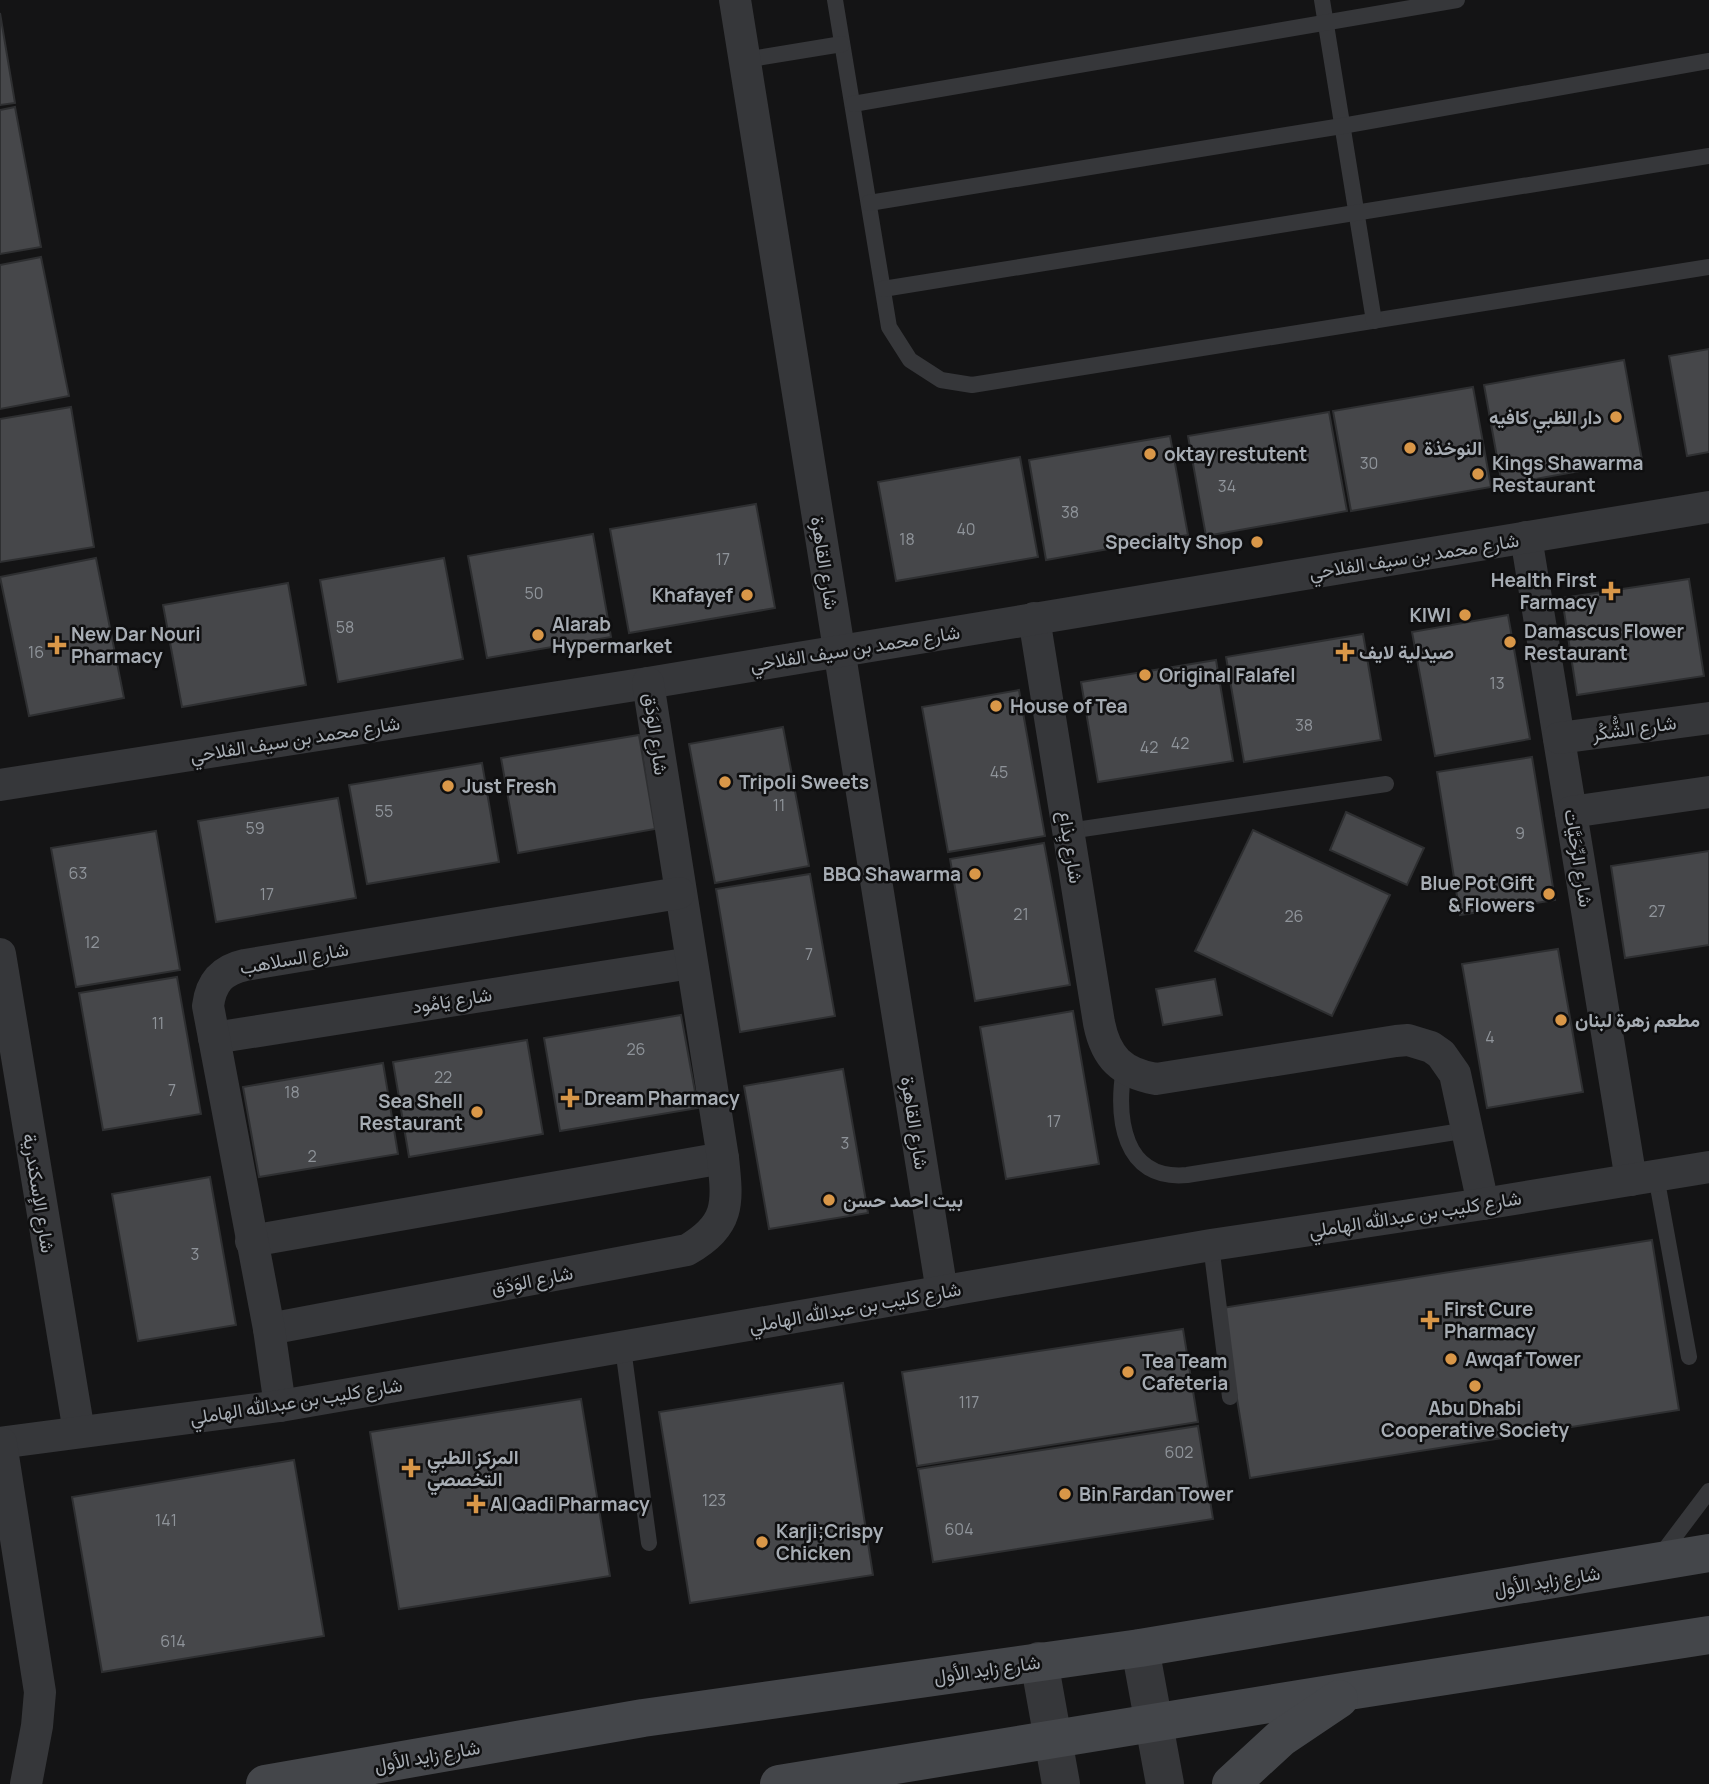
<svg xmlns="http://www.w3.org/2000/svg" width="1709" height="1784" viewBox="0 0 1709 1784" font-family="Manrope,Vazirmatn,sans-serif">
  <rect width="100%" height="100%" fill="#141415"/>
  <!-- building -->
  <g fill="#46474a" stroke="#2e2f31" stroke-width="2">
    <path d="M0 13 15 103 0 105Z"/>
    <path d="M15 107 41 247 0 254V110Z"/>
    <path d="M41 257 69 396 0 409V265Z"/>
    <path d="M1709 349V452L1687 456 1669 356Z"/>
    <path d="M1624 360 1642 460 1502 485 1484 385Z"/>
    <path d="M1473 387 1491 487 1351 511 1333 411Z"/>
    <path d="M71 407 94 547 0 562V419Z"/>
    <path d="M1329 412 1347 511 1206 536 1188 436Z"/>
    <path d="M1170 436 1188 535 1046 560 1029 460Z"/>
    <path d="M1020 457 1038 557 896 581 878 482Z"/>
    <path d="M756 504 775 608 629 633 610 529Z"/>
    <path d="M593 534 611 637 487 658 468 556Z"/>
    <path d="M96 558 124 698 29 716 0 577Z"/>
    <path d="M444 558 463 659 338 682 320 580Z"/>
    <path d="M1689 579 1704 676 1577 695 1562 598Z"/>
    <path d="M288 583 306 685 182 707 163 605Z"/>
    <path d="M1508 615 1530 739 1435 756 1412 632Z"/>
    <path d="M1363 634 1381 740 1244 762 1226 657Z"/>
    <path d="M1216 660 1233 761 1098 782 1081 682Z"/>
    <path d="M1019 690 1045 836 948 852 922 707Z"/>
    <path d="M783 727 809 866 715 883 689 744Z"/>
    <path d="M639 735 655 829 518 853 501 758Z"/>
    <path d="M1532 757 1555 900 1460 915 1437 772Z"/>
    <path d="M482 763 499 862 367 884 349 785Z"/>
    <path d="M338 798 356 898 216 922 198 821Z"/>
    <path d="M1346 812 1424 848 1407 885 1330 850Z"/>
    <path d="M1253 830 1390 895 1332 1016 1195 951Z"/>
    <path d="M156 831 180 970 76 987 51 848Z"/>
    <path d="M1044 843 1070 985 975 1001 950 859Z"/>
    <path d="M1709 851V945L1625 958 1611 866Z"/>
    <path d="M810 874 835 1016 740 1032 716 889Z"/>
    <path d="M1558 949 1583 1092 1487 1108 1462 964Z"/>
    <path d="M177 977 201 1114 103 1130 79 993Z"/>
    <path d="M1215 979 1222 1015 1163 1025 1156 989Z"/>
    <path d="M1073 1011 1099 1164 1006 1179 980 1027Z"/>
    <path d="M681 1015 698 1108 560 1131 544 1038Z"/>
    <path d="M527 1040 543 1134 409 1157 393 1062Z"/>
    <path d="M383 1063 398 1154 259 1177 243 1087Z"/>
    <path d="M843 1069 868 1213 769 1229 744 1086Z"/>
    <path d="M210 1177 236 1325 138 1341 112 1194Z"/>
    <path d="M1652 1240 1679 1410 1250 1478 1222 1308Z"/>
    <path d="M1183 1329 1198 1422 917 1466 902 1372Z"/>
    <path d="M843 1383 873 1575 690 1603 659 1412Z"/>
    <path d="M581 1399 610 1576 399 1609 370 1432Z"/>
    <path d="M1198 1426 1213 1519 933 1562 918 1469Z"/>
    <path d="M294 1460 324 1636 102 1672 72 1497Z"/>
  </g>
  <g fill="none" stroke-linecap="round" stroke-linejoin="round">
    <!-- service -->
    <g stroke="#36373a" stroke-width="16">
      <path d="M835 0 889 327 910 360 941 380 972 385 1709 267"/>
      <path d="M1322 0 1374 321"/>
      <path d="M745 60 842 44"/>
      <path d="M853 104 1457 0"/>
      <path d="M869 203 1342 126 1709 61"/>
      <path d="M883 289 1709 156"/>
      <path d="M1069 831 1386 784"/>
      <path d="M1124 1068C1116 1117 1122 1181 1187 1175L1468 1130"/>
      <path d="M1656 1176 1689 1357"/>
      <path d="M1211 1245 1230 1397"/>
      <path d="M623 1348 649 1543"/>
      <path d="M1660 1556 1709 1491"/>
    </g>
    <!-- minor -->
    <g stroke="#36373a" stroke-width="32">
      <path d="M735 0 942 1292"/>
      <path d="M1526 537 1631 1180"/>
      <path d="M1034 618 1099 1023C1106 1058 1122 1073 1156 1079L1396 1041 1408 1040 1431 1047 1441 1054 1455 1074 1483 1204"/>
      <path d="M1559 738 1709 718"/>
      <path d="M0 785 648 683 1709 507"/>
      <path d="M1571 812 1709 792"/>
      <path d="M0 954 79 1432"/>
      <path d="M214 1038 691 963"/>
      <path d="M251 1241 723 1158"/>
      <path d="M269 1329 687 1250C730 1225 728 1204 723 1158L648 683"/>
      <path d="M280 1406 269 1329 208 1006C211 982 222 970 245 965L679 893"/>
      <path d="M0 1443 280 1406 1211 1245 1483 1204 1709 1167"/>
      <path d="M1 1443 40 1692 37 1726 26 1784"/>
    </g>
    <!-- tertiary -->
    <g stroke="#36373a" stroke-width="38">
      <path d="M1140 1648 1165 1784"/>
      <path d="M1039 1661 1061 1784"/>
    </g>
    <!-- secondary -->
    <g stroke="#44464a" stroke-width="38">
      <path d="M265 1784 643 1718 1140 1648 1709 1553"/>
      <path d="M779 1784 1355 1690 1709 1635"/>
      <path d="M1231 1784 1281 1738 1339 1699"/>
    </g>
  </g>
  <!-- markers -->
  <g fill="#d99748" stroke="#0f0f10" stroke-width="2.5">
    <circle cx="1616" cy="417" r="7"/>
    <circle cx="1410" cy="448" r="7"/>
    <circle cx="1150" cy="454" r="7"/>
    <circle cx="1478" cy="474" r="7"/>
    <circle cx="1257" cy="542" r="7"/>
    <path d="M1607.5 580.5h7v7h7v7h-7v7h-7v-7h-7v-7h7z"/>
    <circle cx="747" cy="595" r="7"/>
    <circle cx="1465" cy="615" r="7"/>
    <circle cx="538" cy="635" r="7"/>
    <circle cx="1510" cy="642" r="7"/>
    <path d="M53.5 634.5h7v7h7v7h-7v7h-7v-7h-7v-7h7z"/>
    <path d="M1341.5 641.5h7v7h7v7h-7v7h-7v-7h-7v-7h7z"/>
    <circle cx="1145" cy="675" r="7"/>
    <circle cx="996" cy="706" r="7"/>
    <circle cx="725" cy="782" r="7"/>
    <circle cx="448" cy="786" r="7"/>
    <circle cx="975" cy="874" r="7"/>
    <circle cx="1549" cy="894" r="7"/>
    <circle cx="1561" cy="1020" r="7"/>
    <path d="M566.5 1087.5h7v7h7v7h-7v7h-7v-7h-7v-7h7z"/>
    <circle cx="477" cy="1112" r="7"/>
    <circle cx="829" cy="1200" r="7"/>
    <path d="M1426.5 1309.5h7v7h7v7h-7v7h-7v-7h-7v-7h7z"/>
    <circle cx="1451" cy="1359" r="7"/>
    <circle cx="1128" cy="1372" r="7"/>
    <circle cx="1475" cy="1386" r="7"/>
    <path d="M407.5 1457.5h7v7h7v7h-7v7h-7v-7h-7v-7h7z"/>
    <circle cx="1065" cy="1494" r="7"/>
    <path d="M472.5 1493.5h7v7h7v7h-7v7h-7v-7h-7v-7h7z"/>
    <circle cx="762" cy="1542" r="7"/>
  </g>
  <g text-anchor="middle" stroke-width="5" stroke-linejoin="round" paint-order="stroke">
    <!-- number labels -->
    <g font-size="16" fill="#8f949a">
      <text x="1369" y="469">30</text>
      <text x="1227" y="492">34</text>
      <text x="1070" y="518">38</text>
      <text x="966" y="535">40</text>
      <text x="907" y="545">18</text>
      <text x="723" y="565">17</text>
      <text x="534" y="599">50</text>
      <text x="345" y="633">58</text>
      <text x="36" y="658">16</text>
      <text x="1497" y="689">13</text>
      <text x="1304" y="731">38</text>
      <text x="1180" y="749">42</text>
      <text x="1149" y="753">42</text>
      <text x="999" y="778">45</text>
      <text x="779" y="811">11</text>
      <text x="384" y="817">55</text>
      <text x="255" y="834">59</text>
      <text x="1520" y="839">9</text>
      <text x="78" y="879">63</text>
      <text x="267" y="900">17</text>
      <text x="1657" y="917">27</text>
      <text x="1021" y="920">21</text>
      <text x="1294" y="922">26</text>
      <text x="92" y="948">12</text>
      <text x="809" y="960">7</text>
      <text x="158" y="1029">11</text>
      <text x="1490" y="1043">4</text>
      <text x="636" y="1055">26</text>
      <text x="443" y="1083">22</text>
      <text x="172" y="1096">7</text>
      <text x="292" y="1098">18</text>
      <text x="1054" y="1127">17</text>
      <text x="845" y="1149">3</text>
      <text x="312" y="1162">2</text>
      <text x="195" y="1260">3</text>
      <text x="969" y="1408">117</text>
      <text x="1179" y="1458">602</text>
      <text x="714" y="1506">123</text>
      <text x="166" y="1526">141</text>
      <text x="959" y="1535">604</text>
      <text x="173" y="1647">614</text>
    </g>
    <!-- poi labels -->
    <g font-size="19" font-weight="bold" fill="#a7adb4" stroke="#0f0f10" text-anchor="start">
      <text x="1602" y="424" text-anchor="end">دار الظبي كافيه</text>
      <text x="1424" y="455">النوخذة</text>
      <text x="1164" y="461">oktay restutent</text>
      <text x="1492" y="470">Kings Shawarma<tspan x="1492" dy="22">Restaurant</tspan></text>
      <text x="1243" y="549" text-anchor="end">Specialty Shop</text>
      <text x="1597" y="587" text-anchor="end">Health First<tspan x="1597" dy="22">Farmacy</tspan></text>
      <text x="733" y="602" text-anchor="end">Khafayef</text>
      <text x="1451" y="622" text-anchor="end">KIWI</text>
      <text x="552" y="631">Alarab<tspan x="552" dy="22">Hypermarket</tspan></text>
      <text x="1524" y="638">Damascus Flower<tspan x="1524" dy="22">Restaurant</tspan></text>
      <text x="71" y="641">New Dar Nouri<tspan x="71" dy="22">Pharmacy</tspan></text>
      <text x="1359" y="659">صيدلية لايف</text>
      <text x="1159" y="682">Original Falafel</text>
      <text x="1010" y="713">House of Tea</text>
      <text x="739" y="789">Tripoli Sweets</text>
      <text x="462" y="793">Just Fresh</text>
      <text x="961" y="881" text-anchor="end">BBQ Shawarma</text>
      <text x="1535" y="890" text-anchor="end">Blue Pot Gift<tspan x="1535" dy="22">&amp; Flowers</tspan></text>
      <text x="1575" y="1027">مطعم زهرة لبنان</text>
      <text x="584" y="1105">Dream Pharmacy</text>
      <text x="463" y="1108" text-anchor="end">Sea Shell<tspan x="463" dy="22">Restaurant</tspan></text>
      <text x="843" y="1207">بيت احمد حسن</text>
      <text x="1444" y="1316">First Cure<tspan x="1444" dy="22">Pharmacy</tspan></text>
      <text x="1465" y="1366">Awqaf Tower</text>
      <text x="1142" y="1368">Tea Team<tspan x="1142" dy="22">Cafeteria</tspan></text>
      <text x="1475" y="1415" text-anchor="middle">Abu Dhabi<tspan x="1475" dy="22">Cooperative Society</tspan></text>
      <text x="427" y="1464">المركز الطبي<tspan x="427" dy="22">التخصصي</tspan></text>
      <text x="1079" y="1501">Bin Fardan Tower</text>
      <text x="490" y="1511">Al Qadi Pharmacy</text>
      <text x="776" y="1538">Karji;Crispy<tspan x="776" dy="22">Chicken</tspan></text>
    </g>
    <!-- street labels -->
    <g font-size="19" fill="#a7adb4" stroke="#0f0f10">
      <text transform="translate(1414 556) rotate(-9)" y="7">شارع محمد بن سيف الفلاحي</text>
      <text transform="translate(825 563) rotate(81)" y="7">شارع القاهِرة</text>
      <text transform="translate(855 648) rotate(-9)" y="7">شارع محمد بن سيف الفلاحي</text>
      <text transform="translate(1634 728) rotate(-8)" y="7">شارع الشُّكُر</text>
      <text transform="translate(656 734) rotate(82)" y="7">شارع الوَدَق</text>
      <text transform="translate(295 739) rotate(-9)" y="7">شارع محمد بن سيف الفلاحي</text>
      <text transform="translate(1071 847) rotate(81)" y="7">شارع يِذاع</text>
      <text transform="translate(1579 858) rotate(81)" y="7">شارع الرِّحَيَّات</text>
      <text transform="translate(294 958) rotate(-10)" y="7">شارع السلاهب</text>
      <text transform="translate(452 1000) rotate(-9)" y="7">شارع يَامُود</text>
      <text transform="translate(915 1123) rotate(81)" y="7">شارع القاهِرة</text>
      <text transform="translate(39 1193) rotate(81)" y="7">شارع الإسكندرية</text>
      <text transform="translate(1415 1214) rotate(-9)" y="7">شارع كليب بن عبدالله الهاملي</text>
      <text transform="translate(532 1280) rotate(-11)" y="7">شارع الوَدَق</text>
      <text transform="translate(855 1307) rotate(-10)" y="7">شارع كليب بن عبدالله الهاملي</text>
      <text transform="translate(296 1401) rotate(-9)" y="7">شارع كليب بن عبدالله الهاملي</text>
      <text transform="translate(1547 1581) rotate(-9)" y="7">شارع زايد الأول</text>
      <text transform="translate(987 1669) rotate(-8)" y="7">شارع زايد الأول</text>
      <text transform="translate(427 1756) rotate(-10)" y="7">شارع زايد الأول</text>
    </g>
  </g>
</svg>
